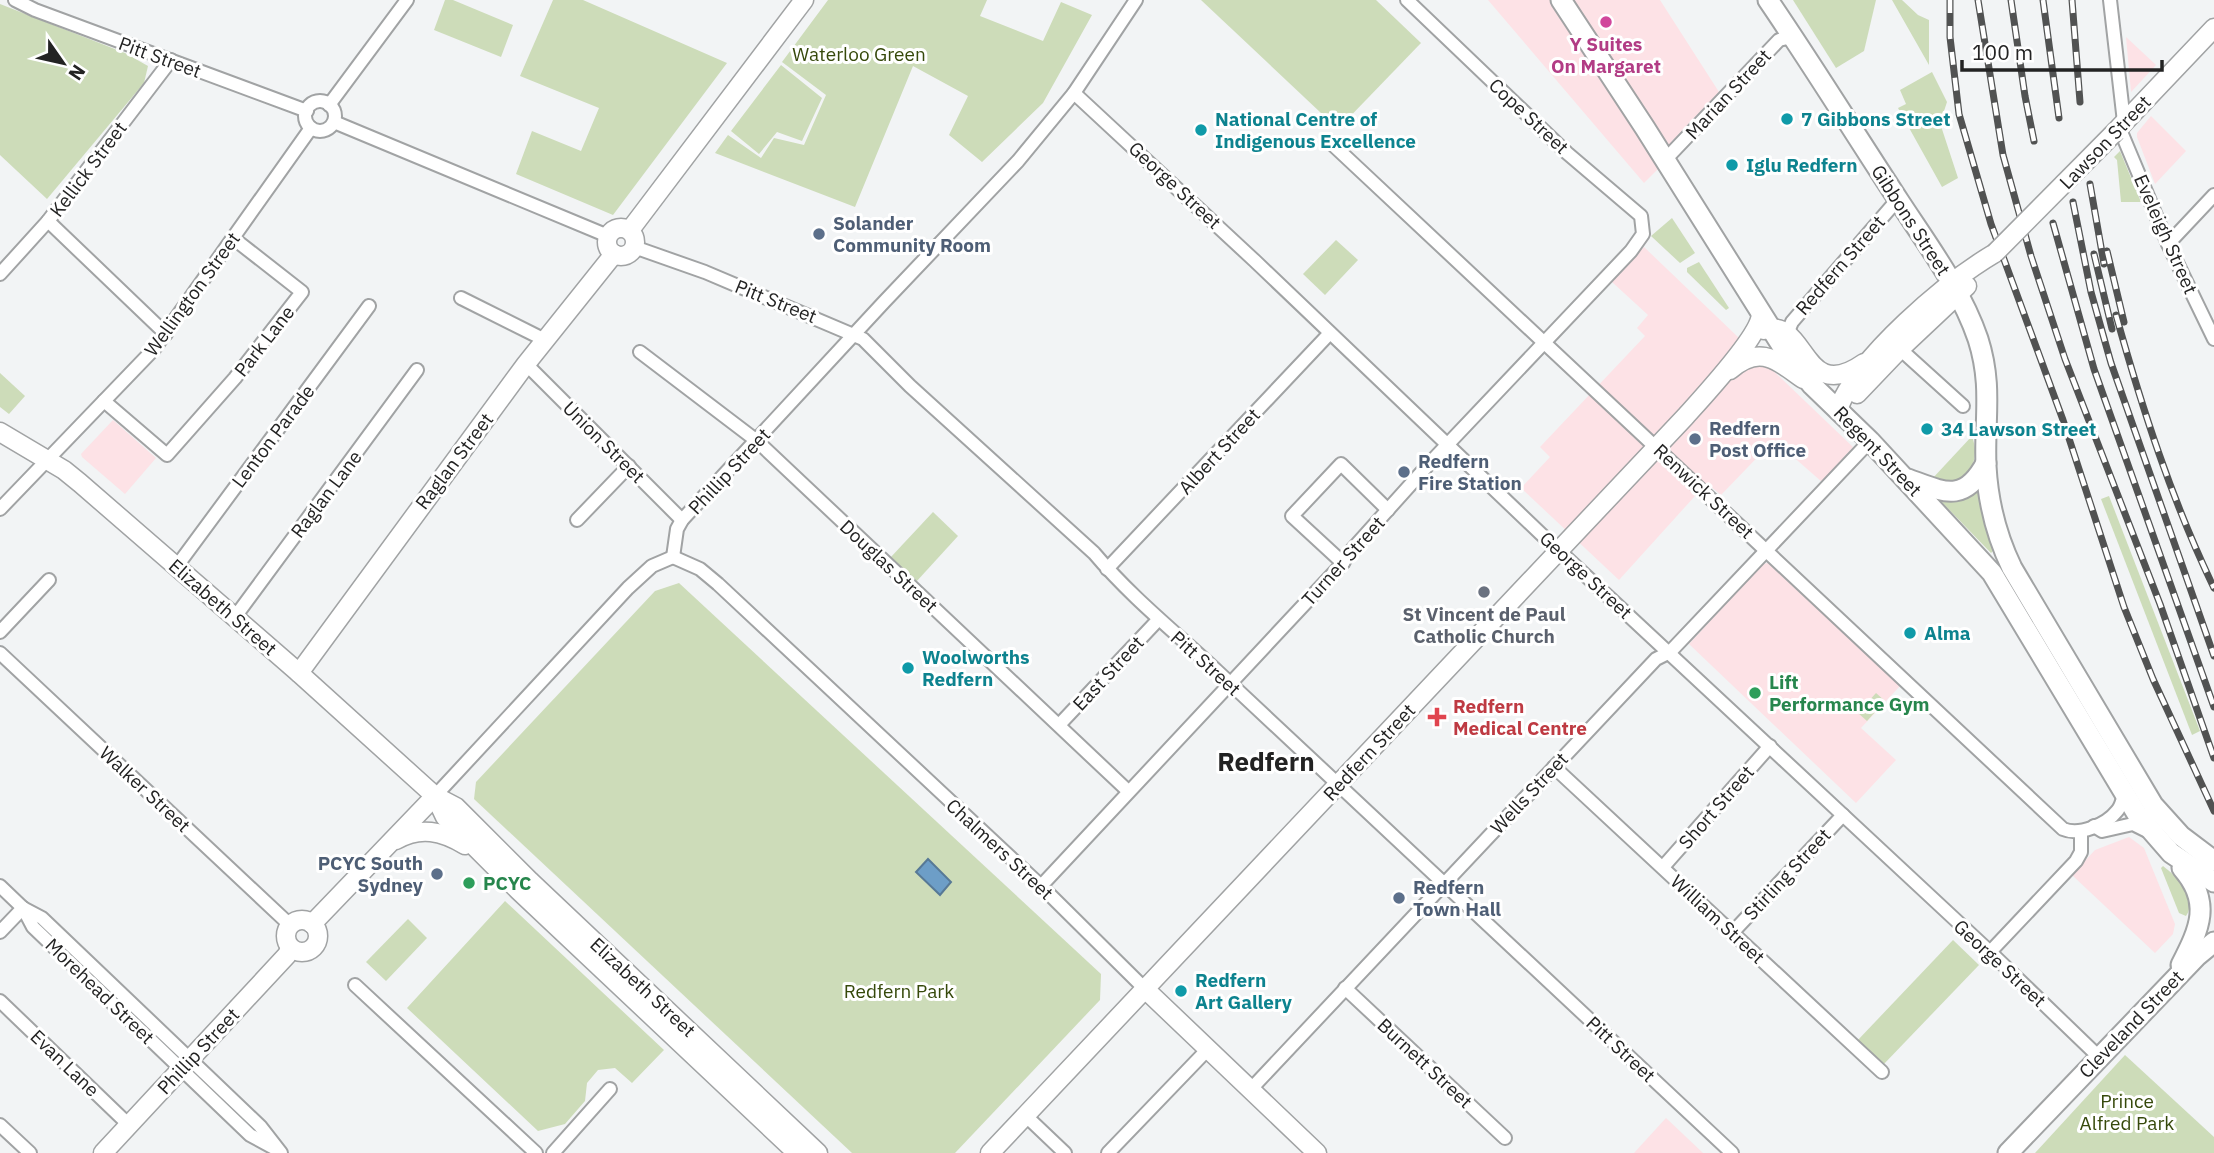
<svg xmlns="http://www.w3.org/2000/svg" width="2214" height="1153" viewBox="0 0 2214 1153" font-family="'IBM Plex Sans',sans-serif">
  <rect width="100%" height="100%" fill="#f2f4f5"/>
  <!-- commercial -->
  <g fill="#fde2e6">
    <path d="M1488 0H1660L1719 92 1672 141 1669 158 1644 183Z"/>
    <path d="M2126 37 2156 65 2131 92Z"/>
    <path d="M2151 116 2186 151 2155 184 2137 137V133Z"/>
    <path d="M1644 247 1853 447 1822 482 1774 440 1721 495 1710 486 1695 496 1619 580 1521 488 1550 457 1540 447 1645 336 1637 328 1648 315 1612 282Z"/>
    <path d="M113 420 156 458 125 494 82 457 81 454Z"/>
    <path d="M1768 563 1900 686 1861 728 1896 760 1856 803 1689 644 1763 564Z"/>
    <path d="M2129 837 2144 848 2175 924 2173 934 2155 953 2072 875 2095 850Z"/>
    <path d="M1666 1118 1703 1153H1634Z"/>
  </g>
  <!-- green -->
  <g fill="#cddcb9">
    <path d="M445 0H453L513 25 501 57 434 30Z"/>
    <path d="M553 0H583L727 63 613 215 516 174 532 131 581 151 599 108 520 76Z"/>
    <path d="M828 0H987L980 16 1043 41 1061 2 1092 15 1043 103 982 162 949 135 968 96 913 66 855 207 715 153 728 135 761 158 774 138 804 145 826 95 782 62Z"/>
    <path d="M1201 0H1376L1421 43 1338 129Z"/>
    <path d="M1793 0H1876L1864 51 1836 68Z"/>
    <path d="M1892 0H1902L1918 15 1929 20V65Z"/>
    <path d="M0 4 125 53 148 66 144 83 47 199 0 155Z"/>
    <path d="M781 65 822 98 802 141 777 132 759 154 731 131Z"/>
    <path d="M1932 72 1947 102 1940 123 1958 178 1942 187 1898 108 1906 104 1900 90Z"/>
    <path d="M2120 151 2141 202H2121L2117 160 2114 157Z"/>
    <path d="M1672 218 1695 253 1680 263 1651 236Z"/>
    <path d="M1336 240 1358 260 1325 295 1303 274Z"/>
    <path d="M1699 262 1729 308 1726 310 1687 272V268Z"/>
    <path d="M0 373 25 396 9 414 0 407Z"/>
    <path d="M1972 436C1979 456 1973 472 1957 484L1932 479Z"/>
    <path d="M1981 488 1995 549 1991 553 1933 493 1967 496Z"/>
    <path d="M2109 496 2200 731 2192 735 2101 499Z"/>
    <path d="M933 512 958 536 916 582 890 558Z"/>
    <path d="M679 583 1101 974 1100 1000 955 1153H852L474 799 476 782 655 591Z"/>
    <path d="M1876 693 1885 701 1867 721 1858 713Z"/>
    <path d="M2163 866C2177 877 2199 897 2186 916L2179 913 2161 868Z"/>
    <path d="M505 901 664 1050 632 1083 615 1068 598 1070 587 1083 585 1101 565 1124 538 1131 407 1008Z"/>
    <path d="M408 919 427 938 386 981 366 962Z"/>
    <path d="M1953 940 1979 965 1883 1065 1857 1041Z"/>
    <path d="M2125 1055 2214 1137V1153H2035Z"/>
  </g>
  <!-- water -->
  <path fill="#6d9ec7" stroke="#577996" stroke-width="2" d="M928 859 951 882 940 895 916 872Z"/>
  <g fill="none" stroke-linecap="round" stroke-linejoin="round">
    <defs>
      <g id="street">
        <path d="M15 0 35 10 307 111"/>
        <path d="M2110 0 2124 122"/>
        <path d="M1074 93 1255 261 1541 534 1990 952 2099 1057"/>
        <circle cx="320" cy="116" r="15"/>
        <path d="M329 105 407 0"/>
        <path d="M334 122 608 236"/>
        <path d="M2119 127 2168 244 2214 339"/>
        <path d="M1330 142 2063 829C2079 836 2106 825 2117 811 2121 807 2122 801 2124 795"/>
        <path d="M1665 160 1779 40 1787 38 1795 40"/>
        <path d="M48 221 166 334"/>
        <path d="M2168 244 2214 195"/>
        <path d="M634 247 705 272 863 339 910 386 1094 553C1131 597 1175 632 1217 671L1732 1153"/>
        <path d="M0 274 48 221 171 60"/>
        <path d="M461 298 545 340"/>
        <path d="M1787 334 1792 322 1898 199"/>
        <path d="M1900 349 1963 406"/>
        <path d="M640 352 757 441 1128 791"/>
        <path d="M526 364 682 520"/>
        <path d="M104 401 167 455 235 378 302 292 233 238"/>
        <path d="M0 509 154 349 311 128"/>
        <path d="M577 520 629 466"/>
        <path d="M673 557 677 529 682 520 884 302 1018 161 1074 93 1136 0"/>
        <path d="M673 557 700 569 718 584 1041 886 1144 988"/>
        <path d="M1343 563 1292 516 1341 464 1388 510"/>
        <path d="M177 566 369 306"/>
        <path d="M1107 569 1330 333"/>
        <path d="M235 617 417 370"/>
        <path d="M0 632 49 580"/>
        <path d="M0 653 290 925"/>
        <path d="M1059 725 1158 620"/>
        <path d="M1554 767 1882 1072"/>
        <path d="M435 796 628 588 652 566 673 557"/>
        <path d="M2094 826 2102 831 2133 824 2145 830"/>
        <path d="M1663 867 1770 746"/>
        <path d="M0 886 23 908 42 918 260 1126 281 1153"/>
        <path d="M1041 886 1343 563 1349 553 1429 464 1631 251 1643 234 1641 216 1567 153 1407 0"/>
        <path d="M23 908 33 927 250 1135 274 1148"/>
        <path d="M0 932 23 908"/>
        <path d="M1732 933 1843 815"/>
        <path d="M1990 952 2076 861 2081 852V832"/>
        <path d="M355 985 536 1153"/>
        <path d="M1345 988 1505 1138"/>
        <path d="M0 1001 129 1125"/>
        <path d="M1251 1089 1656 659 1670 652 1870 441"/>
        <path d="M1025 1115 1065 1153"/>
        <path d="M0 1125 30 1153"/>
        <path d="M553 1153 610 1089"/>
        <path d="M1108 1153 1208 1049"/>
      </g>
      <g id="secondary">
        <path d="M2116 131 2214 28"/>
        <circle cx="621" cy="242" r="14"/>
        <path d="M630 230 804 0"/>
        <path d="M1764 330C1808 316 1801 407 1864 363"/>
        <path d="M1730 370C1760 344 1776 360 1803 379"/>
        <path d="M1857 394 1900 349 1967 286"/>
        <path d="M1838 409C1859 356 1946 282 1995 253"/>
        <path d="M0 432 64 470 80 483 299 673 435 796 456 807 530 881 818 1153"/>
        <path d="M299 673 526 364 614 254"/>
        <path d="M435 796 445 817 518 890 797 1153"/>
        <path d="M396 840C420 826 442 831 465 845"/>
        <circle cx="302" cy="936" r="16"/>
        <path d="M312 924 435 796"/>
        <path d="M1144 988 1317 1153"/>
        <path d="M103 1153 287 955 290 948"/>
        <path d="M990 1153 1685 417C1702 398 1760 336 1761 314"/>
      </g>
      <g id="primary">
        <path d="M1561 0 1645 128 1787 354 1812 385 1870 441 1992 573 2137 814 2171 853 2214 882"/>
        <path d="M1768 0C1813 66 1855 134 1899 201 1927 244 1961 289 1978 339 1993 386 1984 419 1986 466 1988 502 1996 535 2012 568L2153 805 2181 836 2214 861"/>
        <path d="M1908 479C1944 492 1964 504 1986 463"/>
        <path d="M2181 965C2200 928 2212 902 2182 868"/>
        <path d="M2008 1153 2197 956 2214 942"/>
      </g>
    </defs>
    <!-- street casing -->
    <use href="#street" stroke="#a1a3a4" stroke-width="16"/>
    <!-- secondary casing -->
    <use href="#secondary" stroke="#a1a3a4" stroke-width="21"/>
    <!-- primary casing -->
    <use href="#primary" stroke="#a1a3a4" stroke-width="23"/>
    <!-- street -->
    <use href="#street" stroke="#fff" stroke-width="12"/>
    <!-- secondary -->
    <use href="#secondary" stroke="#fff" stroke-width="18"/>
    <!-- primary -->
    <use href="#primary" stroke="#fff" stroke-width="19"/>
    <defs>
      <g id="rail">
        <path d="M1950 0V37L1959 114 1991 224 2063 420 2124 607 2153 679 2214 811"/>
        <path d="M1978 0 2003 155 2031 256 2065 359 2160 604 2214 758"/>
        <path d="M2011 0 2025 96 2034 141"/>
        <path d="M2043 0 2059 118"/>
        <path d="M2072 0 2080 102"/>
        <path d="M2090 184 2104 264"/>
        <path d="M2073 202 2091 292 2111 363 2214 656"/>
        <path d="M2053 223 2094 369 2214 707"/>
        <path d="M2107 251 2124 322"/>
        <path d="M2094 254 2112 329"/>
        <path d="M2116 315C2142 408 2172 501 2214 588"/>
      </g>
    </defs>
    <!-- rail casing -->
    <use href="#rail" stroke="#515252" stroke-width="7"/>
    <!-- rail -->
    <use href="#rail" stroke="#fff" stroke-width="4.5" stroke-dasharray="13" stroke-linecap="butt"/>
    <defs>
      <path id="secondary-bridge" d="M1995 253 2116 131"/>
    </defs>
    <!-- secondary-bridge casing -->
    <use href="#secondary-bridge" stroke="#a1a3a4" stroke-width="21" stroke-linecap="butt"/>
    <!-- secondary-bridge -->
    <use href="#secondary-bridge" stroke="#fff" stroke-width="18"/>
  </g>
  <!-- markers -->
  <circle fill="#d1479c" stroke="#fff" stroke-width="2.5" cx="1606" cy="22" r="7"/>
  <g fill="#0f9aa8" stroke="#fff" stroke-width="2.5">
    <circle cx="1787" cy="119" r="7"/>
    <circle cx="1201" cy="130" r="7"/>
    <circle cx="1732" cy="165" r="7"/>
    <circle cx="1927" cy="429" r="7"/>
    <circle cx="1910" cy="633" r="7"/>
    <circle cx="908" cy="668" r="7"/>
    <circle cx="1181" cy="991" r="7"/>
  </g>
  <g fill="#5c6f8a" stroke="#fff" stroke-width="2.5">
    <circle cx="819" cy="234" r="7"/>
    <circle cx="1695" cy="439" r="7"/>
    <circle cx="1404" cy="472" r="7"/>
    <circle cx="437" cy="874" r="7"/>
    <circle cx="1399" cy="898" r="7"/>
  </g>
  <circle fill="#6b7280" stroke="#fff" stroke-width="2.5" cx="1484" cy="592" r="7"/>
  <g fill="#2e9e5b" stroke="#fff" stroke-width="2.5">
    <circle cx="1755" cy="693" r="7"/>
    <circle cx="469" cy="883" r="7"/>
  </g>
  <path fill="#e0444e" stroke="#fff" stroke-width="2.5" d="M1433.5 706.5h7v7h7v7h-7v7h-7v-7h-7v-7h7z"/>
  <g text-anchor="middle" stroke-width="6" stroke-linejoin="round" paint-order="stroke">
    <!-- hotel labels -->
    <g font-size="19" font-weight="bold" fill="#b23c85" stroke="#fff">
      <text x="1606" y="51">Y Suites<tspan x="1606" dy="22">On Margaret</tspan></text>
    </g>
    <!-- park labels -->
    <g font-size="19" fill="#36490b" stroke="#fff">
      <text x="859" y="61">Waterloo Green</text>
      <text x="899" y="998">Redfern Park</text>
      <text x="2127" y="1108">Prince<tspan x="2127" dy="22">Alfred Park</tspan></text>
    </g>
    <!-- street labels -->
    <g font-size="19" fill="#232323" stroke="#fff">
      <text transform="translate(160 57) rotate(20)" y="7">Pitt Street</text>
      <text transform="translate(1728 94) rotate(-47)" y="7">Marian Street</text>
      <text transform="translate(1529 116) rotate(43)" y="7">Cope Street</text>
      <text transform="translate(2105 142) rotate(-46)" y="7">Lawson Street</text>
      <text transform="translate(88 169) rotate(-53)" y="7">Kellick Street</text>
      <text transform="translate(1175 185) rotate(43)" y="7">George Street</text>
      <text transform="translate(1911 220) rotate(57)" y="7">Gibbons Street</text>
      <text transform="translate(2166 234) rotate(66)" y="7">Eveleigh Street</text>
      <text transform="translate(1840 265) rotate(-49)" y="7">Redfern Street</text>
      <text transform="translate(192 294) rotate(-54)" y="7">Wellington Street</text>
      <text transform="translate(776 301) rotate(22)" y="7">Pitt Street</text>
      <text transform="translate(264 341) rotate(-52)" y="7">Park Lane</text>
      <text transform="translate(273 436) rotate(-53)" y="7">Lenton Parade</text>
      <text transform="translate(604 442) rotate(45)" y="7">Union Street</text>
      <text transform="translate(1219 451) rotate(-47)" y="7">Albert Street</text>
      <text transform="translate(1878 451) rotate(46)" y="7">Regent Street</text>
      <text transform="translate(454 461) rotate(-53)" y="7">Raglan Street</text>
      <text transform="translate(729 471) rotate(-47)" y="7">Phillip Street</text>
      <text transform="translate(1704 491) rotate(43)" y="7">Renwick Street</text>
      <text transform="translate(326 494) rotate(-53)" y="7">Raglan Lane</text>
      <text transform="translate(1343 561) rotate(-48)" y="7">Turner Street</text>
      <text transform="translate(889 566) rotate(43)" y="7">Douglas Street</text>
      <text transform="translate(1586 575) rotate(43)" y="7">George Street</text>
      <text transform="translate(223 607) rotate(41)" y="7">Elizabeth Street</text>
      <text transform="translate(1206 663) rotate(42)" y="7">Pitt Street</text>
      <text transform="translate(1108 673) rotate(-47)" y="7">East Street</text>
      <text transform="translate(1369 752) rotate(-47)" y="7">Redfern Street</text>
      <text transform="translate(145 789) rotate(43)" y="7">Walker Street</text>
      <text transform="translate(1529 793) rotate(-47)" y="7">Wells Street</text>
      <text transform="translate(1716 807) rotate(-49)" y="7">Short Street</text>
      <text transform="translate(1000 849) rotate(43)" y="7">Chalmers Street</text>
      <text transform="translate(1787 874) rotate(-47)" y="7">Stirling Street</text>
      <text transform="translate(1718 919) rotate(43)" y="7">William Street</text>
      <text transform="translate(2000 963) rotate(43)" y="7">George Street</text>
      <text transform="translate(643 987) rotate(43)" y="7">Elizabeth Street</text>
      <text transform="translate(100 991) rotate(44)" y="7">Morehead Street</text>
      <text transform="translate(2131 1024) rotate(-46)" y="7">Cleveland Street</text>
      <text transform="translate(1621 1049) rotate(43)" y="7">Pitt Street</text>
      <text transform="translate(198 1051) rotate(-47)" y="7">Phillip Street</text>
      <text transform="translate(65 1063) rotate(44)" y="7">Evan Lane</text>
      <text transform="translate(1425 1063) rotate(43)" y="7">Burnett Street</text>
    </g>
    <!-- culture labels -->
    <g font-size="19" font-weight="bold" fill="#0d838f" stroke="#fff" text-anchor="start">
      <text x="1215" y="126">National Centre of<tspan x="1215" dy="22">Indigenous Excellence</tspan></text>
      <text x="1801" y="126">7 Gibbons Street</text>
      <text x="1746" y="172">Iglu Redfern</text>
      <text x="1941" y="436">34 Lawson Street</text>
      <text x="1924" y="640">Alma</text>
      <text x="922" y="664">Woolworths<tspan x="922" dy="22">Redfern</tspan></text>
      <text x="1195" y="987">Redfern<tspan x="1195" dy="22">Art Gallery</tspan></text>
    </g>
    <!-- service labels -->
    <g font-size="19" font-weight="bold" fill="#4e5e75" stroke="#fff" text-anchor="start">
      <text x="833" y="230">Solander<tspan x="833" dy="22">Community Room</tspan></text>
      <text x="1709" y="435">Redfern<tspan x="1709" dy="22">Post Office</tspan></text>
      <text x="1418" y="468">Redfern<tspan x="1418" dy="22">Fire Station</tspan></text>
      <text x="423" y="870" text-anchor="end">PCYC South<tspan x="423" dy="22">Sydney</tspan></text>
      <text x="1413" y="894">Redfern<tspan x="1413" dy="22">Town Hall</tspan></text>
    </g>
    <!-- worship labels -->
    <g font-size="19" font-weight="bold" fill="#5b616d" stroke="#fff">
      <text x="1484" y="621">St Vincent de Paul<tspan x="1484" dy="22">Catholic Church</tspan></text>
    </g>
    <!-- leisure labels -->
    <g font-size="19" font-weight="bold" fill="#27864d" stroke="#fff" text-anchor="start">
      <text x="1769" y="689">Lift<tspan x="1769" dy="22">Performance Gym</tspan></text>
      <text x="483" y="890">PCYC</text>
    </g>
    <!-- health labels -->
    <g font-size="19" font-weight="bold" fill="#be3a42" stroke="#fff" text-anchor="start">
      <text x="1453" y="713">Redfern<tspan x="1453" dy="22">Medical Centre</tspan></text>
    </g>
    <!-- district labels -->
    <g font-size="26" font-weight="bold" fill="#232323" stroke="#fff">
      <text x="1266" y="771">Redfern</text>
    </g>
  </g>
  <!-- north arrow -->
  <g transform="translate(63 63) rotate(124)" stroke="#ffffff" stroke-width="5" paint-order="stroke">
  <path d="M0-5L12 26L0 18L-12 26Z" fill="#232323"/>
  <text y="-10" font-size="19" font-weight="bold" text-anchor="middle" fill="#232323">N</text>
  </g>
  <!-- scale -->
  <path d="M1962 60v10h200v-10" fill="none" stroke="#232323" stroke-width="3.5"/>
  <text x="1972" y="60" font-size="21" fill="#232323" stroke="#ffffff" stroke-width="5" paint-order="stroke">100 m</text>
</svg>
